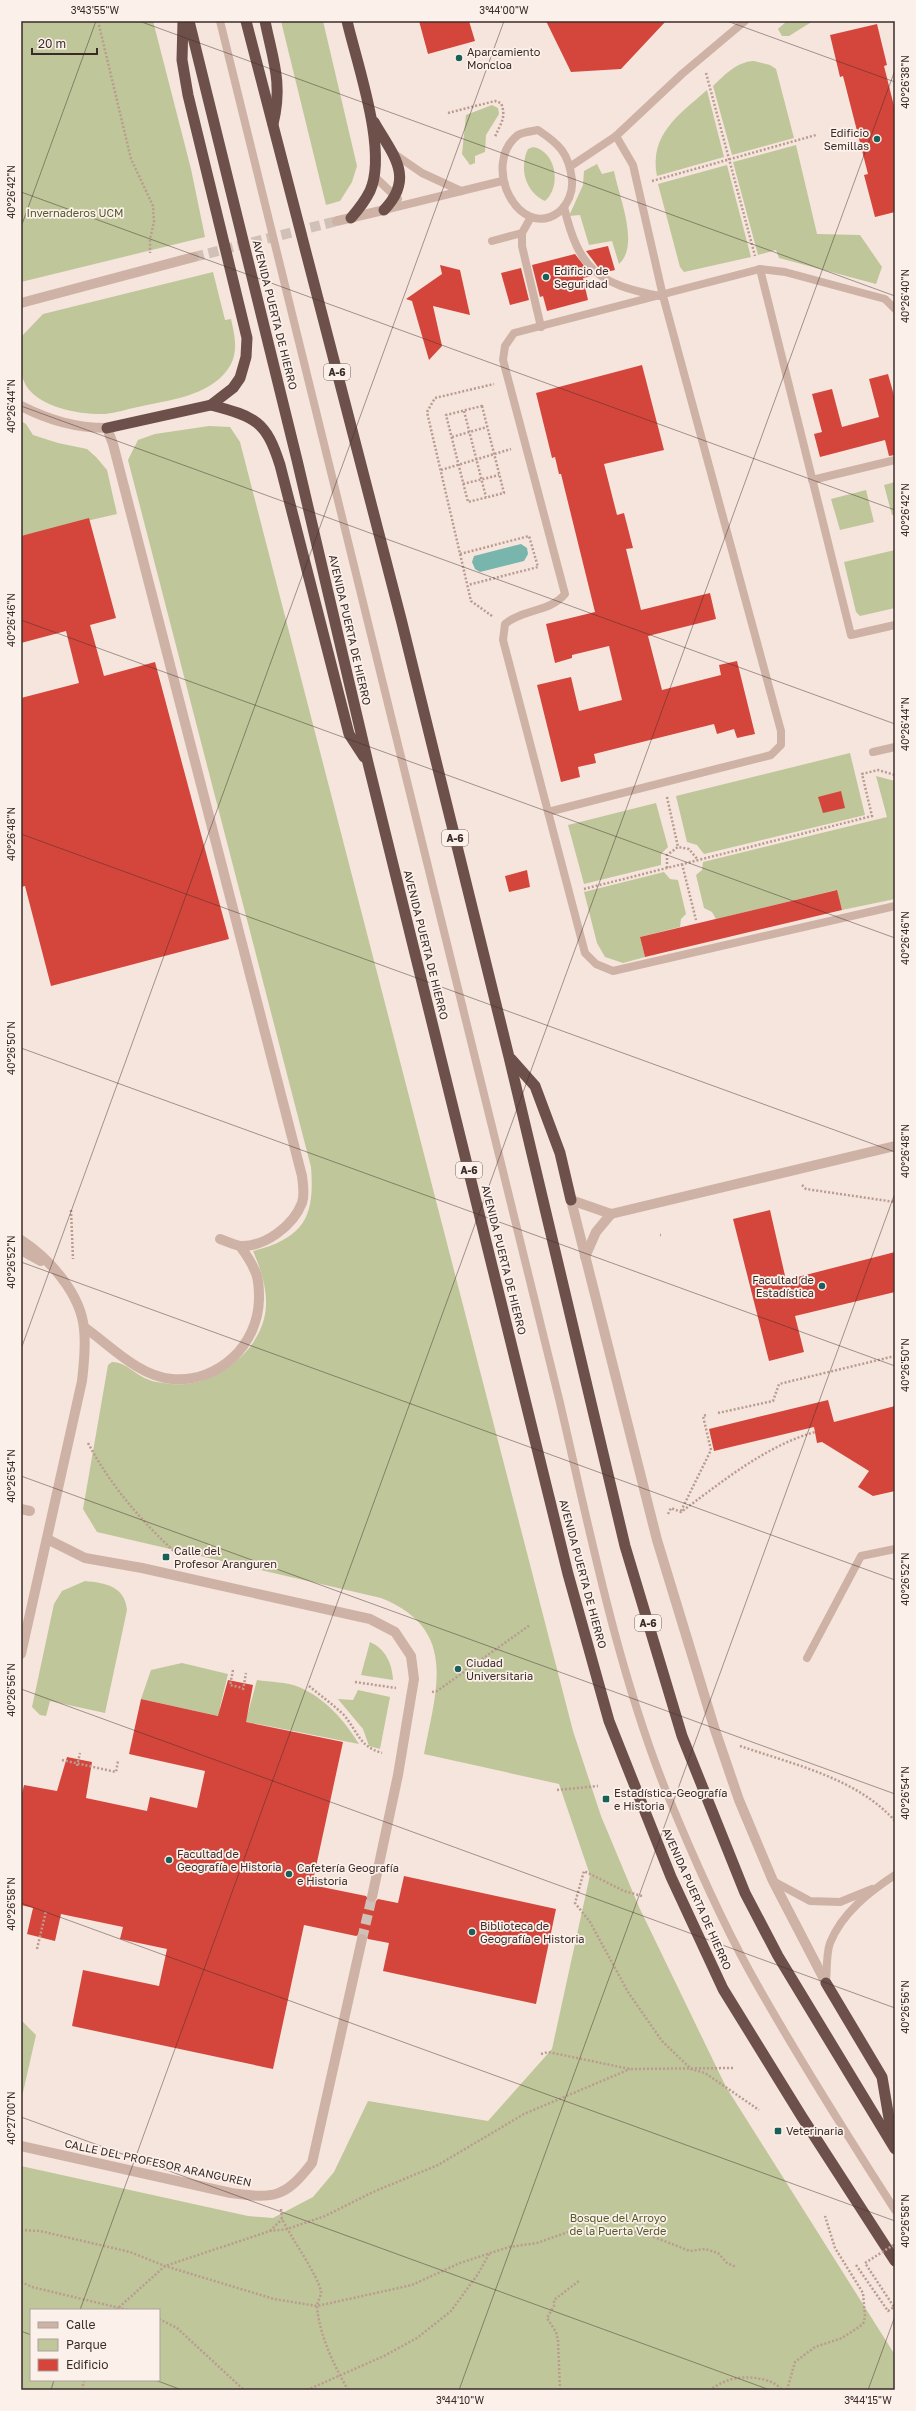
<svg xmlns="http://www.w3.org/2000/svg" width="916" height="2411" viewBox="0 0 916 2411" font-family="'Golos Text',sans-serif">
  <rect width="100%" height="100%" fill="#f5e5dc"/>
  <!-- green -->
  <g fill="#bfc69a" fill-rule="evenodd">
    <path d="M21 21H153L191 169 205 237 21 282Z"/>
    <path d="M281 21H323L357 166 352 182 340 201 326 205Z"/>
    <path d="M787 21H813L789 36H782L778 29Z"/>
    <path d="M754 61 770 65 776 69 794 138 732 155 713 86C726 74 736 62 754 61Z"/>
    <path d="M707 90 724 157 657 176C649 134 679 115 707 90Z"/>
    <path d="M492 105 498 108 499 114 486 135 485 152 475 156V163L470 165 462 154 466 115Z"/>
    <path d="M796 145 817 234 860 235 882 267 876 284 779 258 776 250 758 255 733 162Z"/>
    <path d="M533 147C556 151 562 186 545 201 525 192 519 168 528 149Z"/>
    <path d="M597 164 602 174 614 171C619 197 640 245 619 264L612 241 589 245 580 215 569 216 583 185 584 171Z"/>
    <path d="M727 165 751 257 684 272 680 267 658 184Z"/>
    <path d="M213 272 225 320 231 319C235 336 239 354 228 369 208 397 168 400 138 407 127 409 116 413 105 414 82 415 41 408 27 387 18 373 21 354 21 337L43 314Z"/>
    <path d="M21 421 26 424 33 435 58 443 87 449 96 457 107 470 117 514 21 536Z"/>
    <path d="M209 426 230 427 240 442 573 1731 601 1816 639 1907 726 2087 895 2355V2390H21V2166L248 2216 273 2218 313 2197 334 2172 368 2101 488 2121 552 2049 590 1875 559 1784 424 1754C436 1690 459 1629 381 1598L97 1532 83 1509 108 1365 112 1362C126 1362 134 1374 147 1379 153 1382 163 1383 171 1384 210 1388 254 1357 264 1319 270 1296 262 1272 253 1251 304 1238 315 1217 311 1167L128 460 138 440 155 434ZM31 2310H159V2380H31Z"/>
    <path d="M895 482V515H892L884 485Z"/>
    <path d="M866 490 874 522 840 530 831 499Z"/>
    <path d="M895 550V608L860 616 856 612 844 562Z"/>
    <path d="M850 753 865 815 704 854 697 845 687 842 676 796Z"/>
    <path d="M876 776 895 781V899L842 910 836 890 716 919 712 912 704 908 696 875 702 870 703 862 887 817Z"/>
    <path d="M656 803 668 847 661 854V865L584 884 568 825Z"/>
    <path d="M664 872 670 879 678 880 686 914 681 919 680 927 640 937 645 957 623 963 605 957 597 943 584 892Z"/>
    <path d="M85 1581C105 1583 125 1586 127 1610L105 1713 50 1701 46 1716 40 1715 32 1707 54 1604 62 1591Z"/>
    <path d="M370 1642C386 1649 392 1664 393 1680L361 1675Z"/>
    <path d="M182 1663 228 1674 220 1707 223 1717 141 1699 151 1670Z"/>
    <path d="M257 1680C270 1682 287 1682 299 1687 325 1698 345 1721 359 1744L242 1721 248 1713Z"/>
    <path d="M358 1690 390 1697 380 1749 369 1746 363 1729 338 1699 353 1700Z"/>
    <path d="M21 2020 36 2035 21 2101Z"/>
  </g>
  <!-- water -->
  <path fill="#78b6ad" d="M521 544 527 548 528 554 524 561 480 572 475 569 472 562 474 556Z"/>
  <!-- building -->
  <g fill="#d4463c">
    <path d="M419 21H469L475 41 428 54Z"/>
    <path d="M546 21H666L621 69 571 72Z"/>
    <path d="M877 24 887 65 884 66 895 110V212L875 217 864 175 868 174 843 76 840 77 830 35Z"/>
    <path d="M608 246 615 270 606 272 598 267 586 251Z"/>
    <path d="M575 254 592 276 583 278 588 300 547 311 543 296 540 297 532 265Z"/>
    <path d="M440 265 460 270 470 315 433 306 442 346 429 360 412 301 406 299 442 274Z"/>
    <path d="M521 268 529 300 510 305 501 273Z"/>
    <path d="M642 365 664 450 604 464 617 515 624 513 633 548 626 549 641 610 710 593 716 619 648 636 662 690 721 675 719 665 737 661 755 734 737 738 734 729 717 734 714 724 594 754 596 763 578 767 580 777 561 782 537 685 571 677 579 711 622 700 609 646 572 655V658L555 663 546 624 595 612 561 474H559L555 457 552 458 536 393Z"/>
    <path d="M888 374 895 399V455L889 456 885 440 820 457 814 434 822 432 812 394 832 389 842 427 879 417 869 379Z"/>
    <path d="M89 518 116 618 90 625 104 676 155 662 229 939 51 986 25 886 21 887V698L79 683 66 631 21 643V536Z"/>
    <path d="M841 791 845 808 823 813 818 797Z"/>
    <path d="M527 870 530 887 509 892 505 876Z"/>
    <path d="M837 890 842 910 645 957 640 937Z"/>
    <path d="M770 1210 786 1280 895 1252V1292L795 1316 804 1352 769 1361 733 1219Z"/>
    <path d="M828 1400 834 1422 895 1406V1491L873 1496 858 1487 869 1471 822 1442 817 1443 814 1427 714 1451 709 1429Z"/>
    <path d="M228 1680 253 1685 246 1722 343 1742 312 1885 366 1896 370 1903H374L378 1899 398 1903 404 1876 556 1909 536 2004 383 1971 389 1943 368 1939 363 1933 356 1936 304 1925 273 2069 72 2026 83 1970 159 1986 167 1949 120 1939 123 1927 61 1914 55 1941 27 1934 33 1908 21 1905V1798L24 1785 57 1791 67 1757 92 1762 86 1798 147 1811 150 1797 197 1808 205 1771 129 1754 141 1699 218 1716Z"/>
  </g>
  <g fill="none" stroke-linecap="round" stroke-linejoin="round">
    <!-- minor-tunnel -->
    <path stroke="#d0c0b8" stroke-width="10" stroke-dasharray="10 5" stroke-linecap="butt" d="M362 1939 372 1897"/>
    <!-- tertiary-tunnel -->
    <path stroke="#d0c0b8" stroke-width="10" stroke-dasharray="10 5" stroke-linecap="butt" d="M194 257 337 221"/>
    <!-- path -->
    <g stroke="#bb9b90" stroke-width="2.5" stroke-dasharray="2 2" stroke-linecap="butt">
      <path d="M98 21 131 159 153 206 154 222 150 239V253"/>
      <path d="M706 73 755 256"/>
      <path d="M448 113 495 101 501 103C507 118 500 124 495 137"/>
      <path d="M652 181 816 135"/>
      <path d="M482 406 504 493 468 502 446 415Z"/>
      <path d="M464 411 486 497"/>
      <path d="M452 437 487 427"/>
      <path d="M441 470 511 449"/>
      <path d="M463 484 499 475"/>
      <path d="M460 554 529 536 538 567 468 585"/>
      <path d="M492 616 471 601 427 412 435 398 494 384"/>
      <path d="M667 797 678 847"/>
      <path d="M682 864 696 920"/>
      <path d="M667 868V855L678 847 689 849 698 860"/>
      <path d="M584 889 872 816 862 774 878 770 895 775"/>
      <path d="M802 1185 806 1189 895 1202"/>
      <path d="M71 1210 73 1259"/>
      <path d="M660 1235H661"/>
      <path d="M718 1413 773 1401 779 1384 895 1356"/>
      <path d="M88 1443C111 1486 141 1521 176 1553"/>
      <path d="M681 1511 711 1450 703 1416 706 1415"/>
      <path d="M668 1514 671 1508 681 1512C722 1482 765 1446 815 1432"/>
      <path d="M233 1670 230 1685 243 1688"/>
      <path d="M355 1682 396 1688"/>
      <path d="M309 1686C320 1695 332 1704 343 1714 358 1731 358 1746 382 1753"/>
      <path d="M243 1690 246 1673"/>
      <path d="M432 1692 437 1691 530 1625"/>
      <path d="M740 1746C792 1764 857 1778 895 1821"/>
      <path d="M62 1760 116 1772 118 1761"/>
      <path d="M77 1766 80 1753"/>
      <path d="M557 1790 598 1786"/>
      <path d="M642 1896 624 1891 584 1871 575 1903 590 1922 628 1992 662 2041 691 2069 705 2073 759 2110"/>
      <path d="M37 1949 46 1911"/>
      <path d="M541 2054 548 2052 630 2069 733 2068"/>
      <path d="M281 2209 282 2219C290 2236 319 2277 321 2292 321 2297 317 2302 317 2307 320 2337 334 2365 348 2390"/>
      <path d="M21 2230 40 2231 130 2252 165 2266 274 2299 317 2306 412 2285 460 2263 509 2247 537 2243 574 2230 641 2232 690 2251 705 2249 718 2253 727 2263 736 2267"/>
      <path d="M270 2231 282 2219"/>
      <path d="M21 2282 32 2287 128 2310"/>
      <path d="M116 2310 165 2266 270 2231 287 2229 325 2216 373 2192 438 2165 524 2114 630 2069"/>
      <path d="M159 2319 177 2328 244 2390"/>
      <path d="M82 2390 84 2380"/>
      <path d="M307 2390 384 2356 417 2338 451 2311 478 2274 489 2254"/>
      <path d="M560 2390 558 2340 556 2332 547 2318 554 2306V2300L580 2280"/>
      <path d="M709 2390C715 2387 722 2382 729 2380 744 2375 772 2377 782 2390"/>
      <path d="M787 2390 795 2362 815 2347 842 2338 856 2329 863 2324 865 2317 863 2293 835 2248 825 2216"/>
    </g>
    <!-- service -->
    <g stroke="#cfb2a6" stroke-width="8">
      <path d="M220 21 560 1403C590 1532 617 1668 666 1791 691 1852 718 1914 750 1972 795 2053 845 2132 895 2210"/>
      <path d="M538 130C559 144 569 153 572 180 573 192 568 204 559 212 519 242 480 164 518 135 523 132 533 131 538 130Z"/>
      <path d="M393 153 422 173 461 191"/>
      <path d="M571 166 616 136 682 74 745 21"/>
      <path d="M374 176 398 199"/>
      <path d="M564 207C579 270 598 284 660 296"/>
      <path d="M384 210 502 181"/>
      <path d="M522 233V246L541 327"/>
      <path d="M492 241 522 233 531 217"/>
      <path d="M760 269 851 635 895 625"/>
      <path d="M895 309 885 299 785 272 760 269 514 333 505 346 503 360 565 594C550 612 523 609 505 624L503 640 585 953 596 964 613 971 895 906"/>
      <path d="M812 480 895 460"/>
      <path d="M873 752 895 747"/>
      <path d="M548 812 771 755 781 745V731L663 296 633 165 616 136"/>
      <path d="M807 1658 861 1556 895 1549"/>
      <path d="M773 1881 810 1901 840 1902 872 1889"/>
      <path d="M826 1983C827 1971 826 1954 830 1943 842 1913 869 1892 895 1875"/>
    </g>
    <!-- minor -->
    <g stroke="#cfb2a6" stroke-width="10">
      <path d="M107 428 113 444 302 1176C303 1185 305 1194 302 1203 293 1226 265 1247 240 1246 234 1245 226 1241 220 1239"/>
      <path d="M571 1200 657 1540 714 1727 739 1800 773 1881 826 1983"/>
      <path d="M571 1200 611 1214 895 1146"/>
      <path d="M21 1240C49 1258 81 1294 84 1329 86 1346 84 1364 82 1381L21 1654"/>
      <path d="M21 1250 41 1261"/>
      <path d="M585 1257 596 1232 611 1214"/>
      <path d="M84 1327C110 1345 138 1376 172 1379 219 1383 258 1345 259 1299 259 1289 259 1277 254 1269 251 1261 245 1253 240 1246"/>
      <path d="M21 1509 30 1511"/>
      <path d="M47 1539 85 1558 142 1568 370 1619 395 1632 411 1656 414 1679 398 1775 372 1897"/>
      <path d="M21 2146 231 2193C274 2199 285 2198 312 2163L362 1939"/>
    </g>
    <!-- tertiary -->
    <g stroke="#cfb2a6" stroke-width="10">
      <path d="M337 221 384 210"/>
      <path d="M21 303 194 257"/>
      <path d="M21 406C49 420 75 428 107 428"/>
    </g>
    <!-- trunk -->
    <g stroke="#6d504a" stroke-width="11">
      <path d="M189 21 297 460 368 763 568 1574 609 1721 671 1877 723 1989 802 2117 895 2261"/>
      <path d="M246 21 401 619 509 1057 625 1546 682 1736 745 1893 778 1956 895 2149"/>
      <path d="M265 21C273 61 283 83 273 124"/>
      <path d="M347 21C357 64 388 151 370 191 365 201 358 210 351 218"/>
      <path d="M374 122C392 154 416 177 384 210"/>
      <path d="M211 405C256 417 266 421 280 465L349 734 364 757"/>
      <path d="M107 428 211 405 233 388 240 378 246 357 247 338 188 95 182 60 183 21"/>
      <path d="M511 1059 535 1086 560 1153 571 1200"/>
      <path d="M826 1983 882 2077 893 2142"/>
    </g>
    <!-- path-bridge -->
    <path stroke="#bb9b90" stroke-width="2.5" stroke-dasharray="2 2" stroke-linecap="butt" d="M856 2265 888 2311 894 2307 865 2263 895 2244"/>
  </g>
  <!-- ticks -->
  <path fill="none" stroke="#3a2b28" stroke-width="1" stroke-opacity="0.45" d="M139 21 895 296M727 21 895 82M21 192 895 510M21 227 96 21M21 406 895 724M21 620 895 938M21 834 895 1152M21 1048 895 1366M21 1262 895 1580M21 1349 504 21M21 1476 895 1794M21 1689 895 2008M21 1903 895 2221M21 2117 770 2390M80 2310 895 70M21 2331 31 2335M155 2380 182 2390M51 2390 54 2380M459 2390 895 1193M868 2390 895 2316"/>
  <!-- markers -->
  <g fill="#186159" stroke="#fcf0ea" stroke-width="1.5">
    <circle cx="459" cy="58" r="4"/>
    <circle cx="877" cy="139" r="4"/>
    <circle cx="546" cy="277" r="4"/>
    <circle cx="822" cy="1286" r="4"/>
    <rect x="162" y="1553" width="8" height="8" rx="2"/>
    <circle cx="458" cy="1669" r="4"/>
    <rect x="602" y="1795" width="8" height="8" rx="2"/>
    <circle cx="169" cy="1860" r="4"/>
    <circle cx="289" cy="1874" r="4"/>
    <circle cx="472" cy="1932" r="4"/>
    <rect x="774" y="2127" width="8" height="8" rx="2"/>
  </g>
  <g text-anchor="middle" stroke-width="3.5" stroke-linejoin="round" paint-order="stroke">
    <!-- shield labels -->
    <g fill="#fcf0ea" stroke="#746662" stroke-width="1">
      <rect x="324" y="364" width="26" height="16" rx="3"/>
      <rect x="442" y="830" width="26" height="16" rx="3"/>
      <rect x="456" y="1162" width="26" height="16" rx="3"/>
      <rect x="635" y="1615" width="26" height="16" rx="3"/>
    </g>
    <g font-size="10" font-weight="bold" fill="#3a2b28">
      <text x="337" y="376">A-6</text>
      <text x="455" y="842">A-6</text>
      <text x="469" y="1174">A-6</text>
      <text x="648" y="1627">A-6</text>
    </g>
    <!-- poi labels -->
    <g font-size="11" fill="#3a2b28" stroke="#fcf0ea" text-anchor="start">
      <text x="467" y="56">Aparcamiento<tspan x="467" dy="13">Moncloa</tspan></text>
      <text x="869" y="137" text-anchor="end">Edificio<tspan x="869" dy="13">Semillas</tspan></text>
      <text x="554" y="275">Edificio de<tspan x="554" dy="13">Seguridad</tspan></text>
      <text x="814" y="1284" text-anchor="end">Facultad de<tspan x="814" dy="13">Estadística</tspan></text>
      <text x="174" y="1555">Calle del<tspan x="174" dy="13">Profesor Aranguren</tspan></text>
      <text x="466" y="1667">Ciudad<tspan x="466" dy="13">Universitaria</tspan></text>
      <text x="614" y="1797">Estadística-Geografía<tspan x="614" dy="13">e Historia</tspan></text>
      <text x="177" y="1858">Facultad de<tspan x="177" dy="13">Geografía e Historia</tspan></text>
      <text x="297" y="1872">Cafetería Geografía<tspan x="297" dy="13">e Historia</tspan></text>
      <text x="480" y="1930">Biblioteca de<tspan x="480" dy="13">Geografía e Historia</tspan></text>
      <text x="786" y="2135">Veterinaria</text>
    </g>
    <!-- park labels -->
    <g font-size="11" fill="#525c29" stroke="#fcf0ea">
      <text x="75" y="217">Invernaderos UCM</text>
      <text x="618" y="2222">Bosque del Arroyo<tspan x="618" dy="13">de la Puerta Verde</tspan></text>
    </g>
    <!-- street labels -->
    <g font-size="11" fill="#3a2b28" stroke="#fcf0ea">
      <text transform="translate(275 315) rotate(76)" y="4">AVENIDA PUERTA DE HIERRO</text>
      <text transform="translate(350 630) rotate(77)" y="4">AVENIDA PUERTA DE HIERRO</text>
      <text transform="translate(426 945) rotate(76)" y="4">AVENIDA PUERTA DE HIERRO</text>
      <text transform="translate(504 1260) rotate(76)" y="4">AVENIDA PUERTA DE HIERRO</text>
      <text transform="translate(583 1574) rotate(75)" y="4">AVENIDA PUERTA DE HIERRO</text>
      <text transform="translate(697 1899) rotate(66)" y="4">AVENIDA PUERTA DE HIERRO</text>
      <text transform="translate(158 2163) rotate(12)" y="4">CALLE DEL PROFESOR ARANGUREN</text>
    </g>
  </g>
  <!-- border -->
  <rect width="916" height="2411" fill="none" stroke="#fcf0ea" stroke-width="44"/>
  <!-- legend -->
  <rect x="30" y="2309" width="130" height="72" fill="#fcf0ea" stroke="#aea19c"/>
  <rect x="38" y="2322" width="20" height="6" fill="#cfb2a6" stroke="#aea19c"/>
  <text x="66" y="2329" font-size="12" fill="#3a2b28">Calle</text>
  <rect x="38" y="2339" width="20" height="12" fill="#bfc69a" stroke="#aea19c"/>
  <text x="66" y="2349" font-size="12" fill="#3a2b28">Parque</text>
  <rect x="38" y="2359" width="20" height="12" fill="#d4463c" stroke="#aea19c"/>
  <text x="66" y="2369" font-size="12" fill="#3a2b28">Edificio</text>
  <!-- scale -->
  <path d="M32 48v6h65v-6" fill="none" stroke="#3a2b28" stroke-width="2"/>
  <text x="38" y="48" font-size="12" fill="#3a2b28" stroke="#fcf0ea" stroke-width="3" paint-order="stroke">20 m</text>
  <rect x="22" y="22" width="872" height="2367" fill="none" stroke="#3a2b28" stroke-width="1.5"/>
  <g font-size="10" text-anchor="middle" fill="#3a2b28">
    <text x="95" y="14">3°43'55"W</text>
    <text x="504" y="14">3°44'00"W</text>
    <text transform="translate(905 82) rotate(-90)" y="4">40°26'38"N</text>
    <text transform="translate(11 192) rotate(-90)" y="4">40°26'42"N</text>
    <text transform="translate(905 296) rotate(-90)" y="4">40°26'40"N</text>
    <text transform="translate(11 406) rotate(-90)" y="4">40°26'44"N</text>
    <text transform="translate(905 510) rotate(-90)" y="4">40°26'42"N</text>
    <text transform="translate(11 620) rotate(-90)" y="4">40°26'46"N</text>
    <text transform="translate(905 724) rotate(-90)" y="4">40°26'44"N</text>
    <text transform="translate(11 834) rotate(-90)" y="4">40°26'48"N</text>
    <text transform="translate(905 938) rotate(-90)" y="4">40°26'46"N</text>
    <text transform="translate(11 1048) rotate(-90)" y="4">40°26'50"N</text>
    <text transform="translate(905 1151) rotate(-90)" y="4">40°26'48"N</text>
    <text transform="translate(11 1262) rotate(-90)" y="4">40°26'52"N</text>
    <text transform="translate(905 1365) rotate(-90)" y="4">40°26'50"N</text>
    <text transform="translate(11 1476) rotate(-90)" y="4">40°26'54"N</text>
    <text transform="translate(905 1579) rotate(-90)" y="4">40°26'52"N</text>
    <text transform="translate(11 1690) rotate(-90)" y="4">40°26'56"N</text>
    <text transform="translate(905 1793) rotate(-90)" y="4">40°26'54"N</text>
    <text transform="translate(11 1904) rotate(-90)" y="4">40°26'58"N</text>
    <text transform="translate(905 2007) rotate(-90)" y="4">40°26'56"N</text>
    <text transform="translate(11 2118) rotate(-90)" y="4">40°27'00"N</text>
    <text transform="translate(905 2221) rotate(-90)" y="4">40°26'58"N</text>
    <text x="460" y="2404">3°44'10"W</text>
    <text x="868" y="2404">3°44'15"W</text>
  </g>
</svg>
